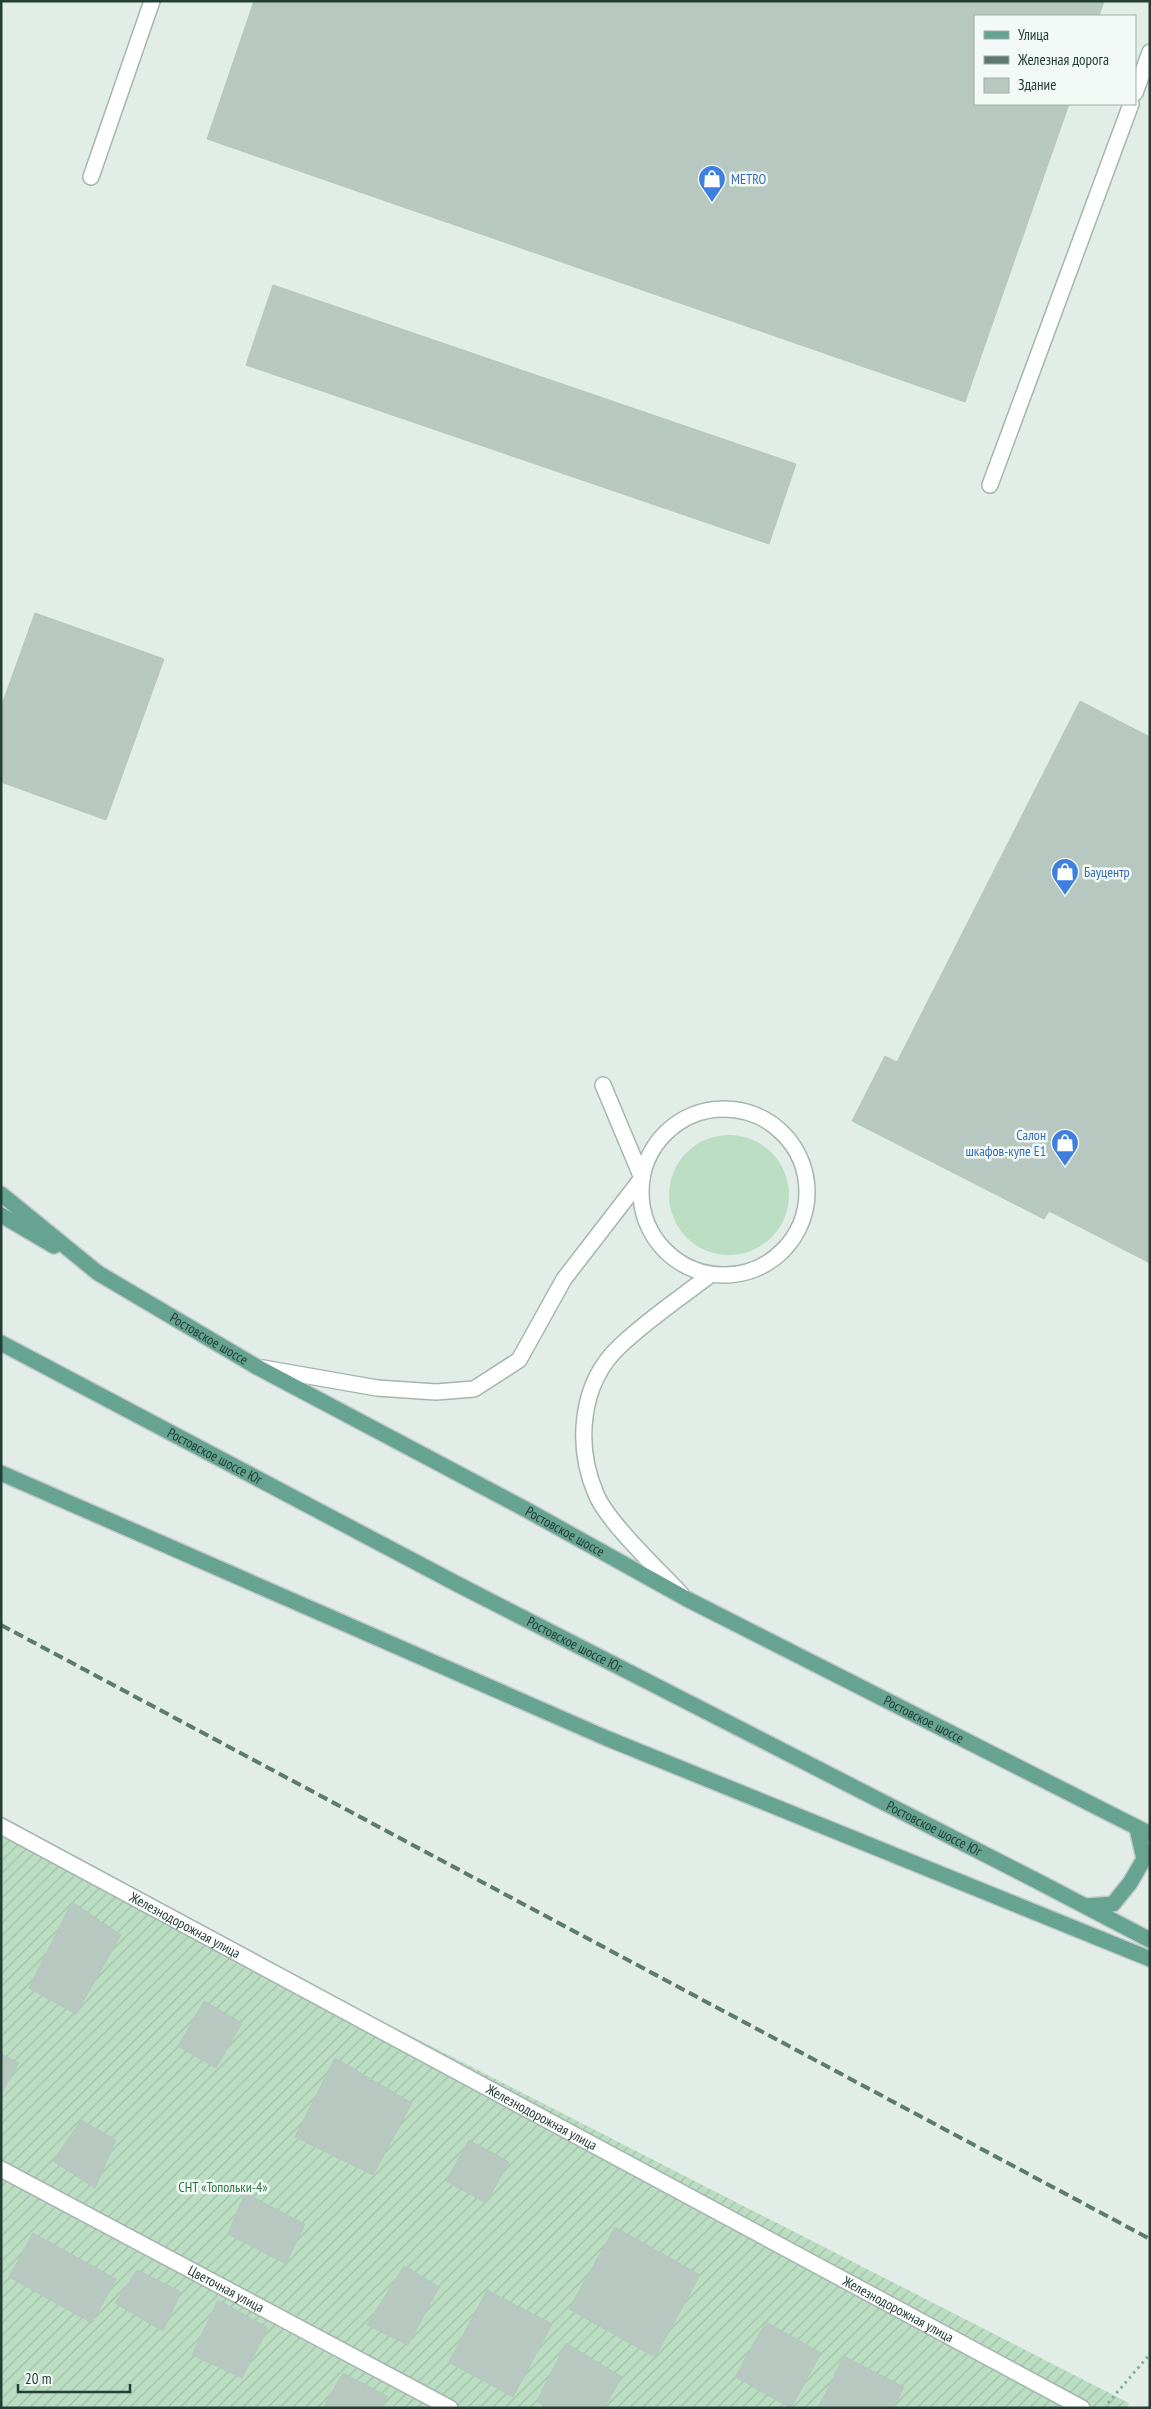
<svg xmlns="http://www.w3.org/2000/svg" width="1151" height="2409" viewBox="0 0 1151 2409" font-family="'PT Sans Narrow',sans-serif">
  <defs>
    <pattern id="garden-furrows" width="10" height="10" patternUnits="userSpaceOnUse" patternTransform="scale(1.25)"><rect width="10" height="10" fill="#bbdec3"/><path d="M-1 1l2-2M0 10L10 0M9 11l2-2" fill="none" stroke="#a0c0a8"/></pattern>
  </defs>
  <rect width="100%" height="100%" fill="#e2ede8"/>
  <!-- grass -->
  <circle fill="#bbdec3" cx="729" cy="1195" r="60"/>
  <!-- garden -->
  <path fill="url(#garden-furrows)" d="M1 1823 63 1858 1129 2403 1127 2408H1Z"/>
  <!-- building -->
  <g fill="#b7c8c0" stroke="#b4c7be">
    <path d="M254 1H1104L1099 16H975V104H1069L965 402 207 139Z"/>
    <path d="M273 285 796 464 769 544 246 365Z"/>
    <path d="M35 613 164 659 106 820 1 782V707Z"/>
    <path d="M1080 701 1150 737V1263L1049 1211 1044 1219 852 1121 885 1056 897 1062Z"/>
    <path d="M72 1902 121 1935 76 2014 29 1988Z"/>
    <path d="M204 2001 242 2023 216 2068 178 2046Z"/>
    <path d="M1 2054 19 2063 1 2094Z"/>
    <path d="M335 2058 412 2103 373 2175 295 2137Z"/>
    <path d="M81 2120 116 2140 95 2188 53 2161Z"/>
    <path d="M469 2140 509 2162 486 2203 446 2181Z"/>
    <path d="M245 2193 305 2224 286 2264 228 2234Z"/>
    <path d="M615 2227 700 2275 655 2357 569 2309Z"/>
    <path d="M33 2233 116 2279 92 2323 9 2277Z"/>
    <path d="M404 2266 439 2287 408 2345 367 2325Z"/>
    <path d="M137 2270 181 2292 163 2331 115 2303Z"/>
    <path d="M487 2290 552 2324 513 2397 449 2362Z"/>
    <path d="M218 2300 268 2328 242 2378 192 2355Z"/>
    <path d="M766 2322 821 2353 791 2408 735 2377Z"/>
    <path d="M566 2343 622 2377 604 2408H547L537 2401Z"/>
    <path d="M844 2356 904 2387 893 2408H818Z"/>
    <path d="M343 2373 387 2396 383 2408H323Z"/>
  </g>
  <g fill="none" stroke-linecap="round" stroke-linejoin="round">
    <defs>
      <g id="minor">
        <path d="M1135 93 1150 52"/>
        <path d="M91 177 152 1"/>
        <path d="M990 485 1131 104"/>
        <circle cx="724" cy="1192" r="83"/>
        <path d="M263 1368 377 1388 436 1392 474 1389 519 1360 564 1279 642 1178 603 1085"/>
        <path d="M682 1595C659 1570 608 1523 596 1494 575 1445 580 1383 620 1346 647 1320 680 1298 710 1275"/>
        <path id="s1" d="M1 1826 1082 2408"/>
        <path id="s2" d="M1 2169 450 2408"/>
      </g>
      <g id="major">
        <path id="s3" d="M1 1194 98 1273 257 1367 525 1509 685 1598 1150 1834"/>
        <path d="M1 1215 54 1246"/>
        <path id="s4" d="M1 1343 459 1585 1039 1882 1150 1940"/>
        <path d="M1 1473 606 1738 1150 1959"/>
        <path d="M1087 1906 1113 1904 1130 1883 1144 1859 1137 1828"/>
      </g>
    </defs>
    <!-- minor casing -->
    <use href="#minor" stroke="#a5b5af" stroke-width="18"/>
    <!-- major casing -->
    <use href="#major" stroke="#c1c9c6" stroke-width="18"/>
    <!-- path -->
    <path stroke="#82b1a0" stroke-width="3" stroke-dasharray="2.5 4" stroke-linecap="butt" d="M1108 2403 1150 2354"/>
    <!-- minor -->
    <use href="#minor" stroke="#fff" stroke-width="15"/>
    <!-- major -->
    <use href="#major" stroke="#66a391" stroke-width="15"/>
    <!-- rail -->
    <path stroke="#5c7a71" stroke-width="4" stroke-dasharray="10 5" stroke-linecap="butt" d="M1 1625 1150 2239"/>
  </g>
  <!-- icons -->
  <defs>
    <symbol id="shop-pin" viewBox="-11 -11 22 30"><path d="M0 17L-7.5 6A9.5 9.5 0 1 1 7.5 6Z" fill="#3f7fe0" stroke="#f3f9f6"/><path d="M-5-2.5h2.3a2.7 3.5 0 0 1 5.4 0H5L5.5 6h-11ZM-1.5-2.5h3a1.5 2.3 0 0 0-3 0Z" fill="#fff"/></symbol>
  </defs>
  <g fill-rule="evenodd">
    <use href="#shop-pin" x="696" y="163" width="32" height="43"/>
    <use href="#shop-pin" x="1049" y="856" width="32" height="43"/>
    <use href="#shop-pin" x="1049" y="1127" width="32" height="43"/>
  </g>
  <g text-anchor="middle" stroke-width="5" stroke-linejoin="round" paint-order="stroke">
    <!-- shop labels -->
    <g font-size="14" fill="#366cbe" stroke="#f3f9f6" text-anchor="start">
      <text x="731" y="184">METRO</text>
      <text x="1084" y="877">Бауцентр</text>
      <text x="1046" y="1140" text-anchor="end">Салон<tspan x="1046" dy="16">шкафов-купе Е1</tspan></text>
    </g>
    <!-- street labels -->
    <g font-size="14" fill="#223e35" stroke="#f3f9f6">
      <text dy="5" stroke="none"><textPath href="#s3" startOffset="254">Ростовское шоссе</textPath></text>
      <text dy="5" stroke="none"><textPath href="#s4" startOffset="242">Ростовское шоссе Юг</textPath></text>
      <text dy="5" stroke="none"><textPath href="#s3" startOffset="659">Ростовское шоссе</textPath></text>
      <text dy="5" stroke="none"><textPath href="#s4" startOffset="648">Ростовское шоссе Юг</textPath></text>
      <text dy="5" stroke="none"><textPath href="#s3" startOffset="1064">Ростовское шоссе</textPath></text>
      <text dy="5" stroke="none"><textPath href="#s4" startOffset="1052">Ростовское шоссе Юг</textPath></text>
      <text dy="5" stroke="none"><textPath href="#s1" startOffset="209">Железнодорожная улица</textPath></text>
      <text dy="5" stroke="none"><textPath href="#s1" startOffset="614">Железнодорожная улица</textPath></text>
      <text dy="5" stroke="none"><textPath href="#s2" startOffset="255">Цветочная улица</textPath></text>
      <text dy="5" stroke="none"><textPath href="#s1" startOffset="1019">Железнодорожная улица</textPath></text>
    </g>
    <!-- park labels -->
    <g font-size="14" fill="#2b7645" stroke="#f3f9f6">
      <text x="223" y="2192">СНТ «Топольки-4»</text>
    </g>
  </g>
  <!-- border -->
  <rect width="1151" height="2409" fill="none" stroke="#223e35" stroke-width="5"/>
  <!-- legend -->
  <rect x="974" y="15" width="162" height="90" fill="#f3f9f6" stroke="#9faea9"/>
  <rect x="984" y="31" width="25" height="8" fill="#66a391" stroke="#9faea9"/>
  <text x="1018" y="40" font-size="15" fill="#223e35">Улица</text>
  <rect x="984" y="56" width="25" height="8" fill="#5c7a71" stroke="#9faea9"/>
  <text x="1018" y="65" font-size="15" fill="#223e35">Железная дорога</text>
  <rect x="984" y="78" width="25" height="15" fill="#b7c8c0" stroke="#9faea9"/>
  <text x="1018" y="90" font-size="15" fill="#223e35">Здание</text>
  <!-- scale -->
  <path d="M18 2384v8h112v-8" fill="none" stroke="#223e35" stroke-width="2.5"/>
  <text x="25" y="2384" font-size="15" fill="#223e35" stroke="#f3f9f6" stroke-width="4" paint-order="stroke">20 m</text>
</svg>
